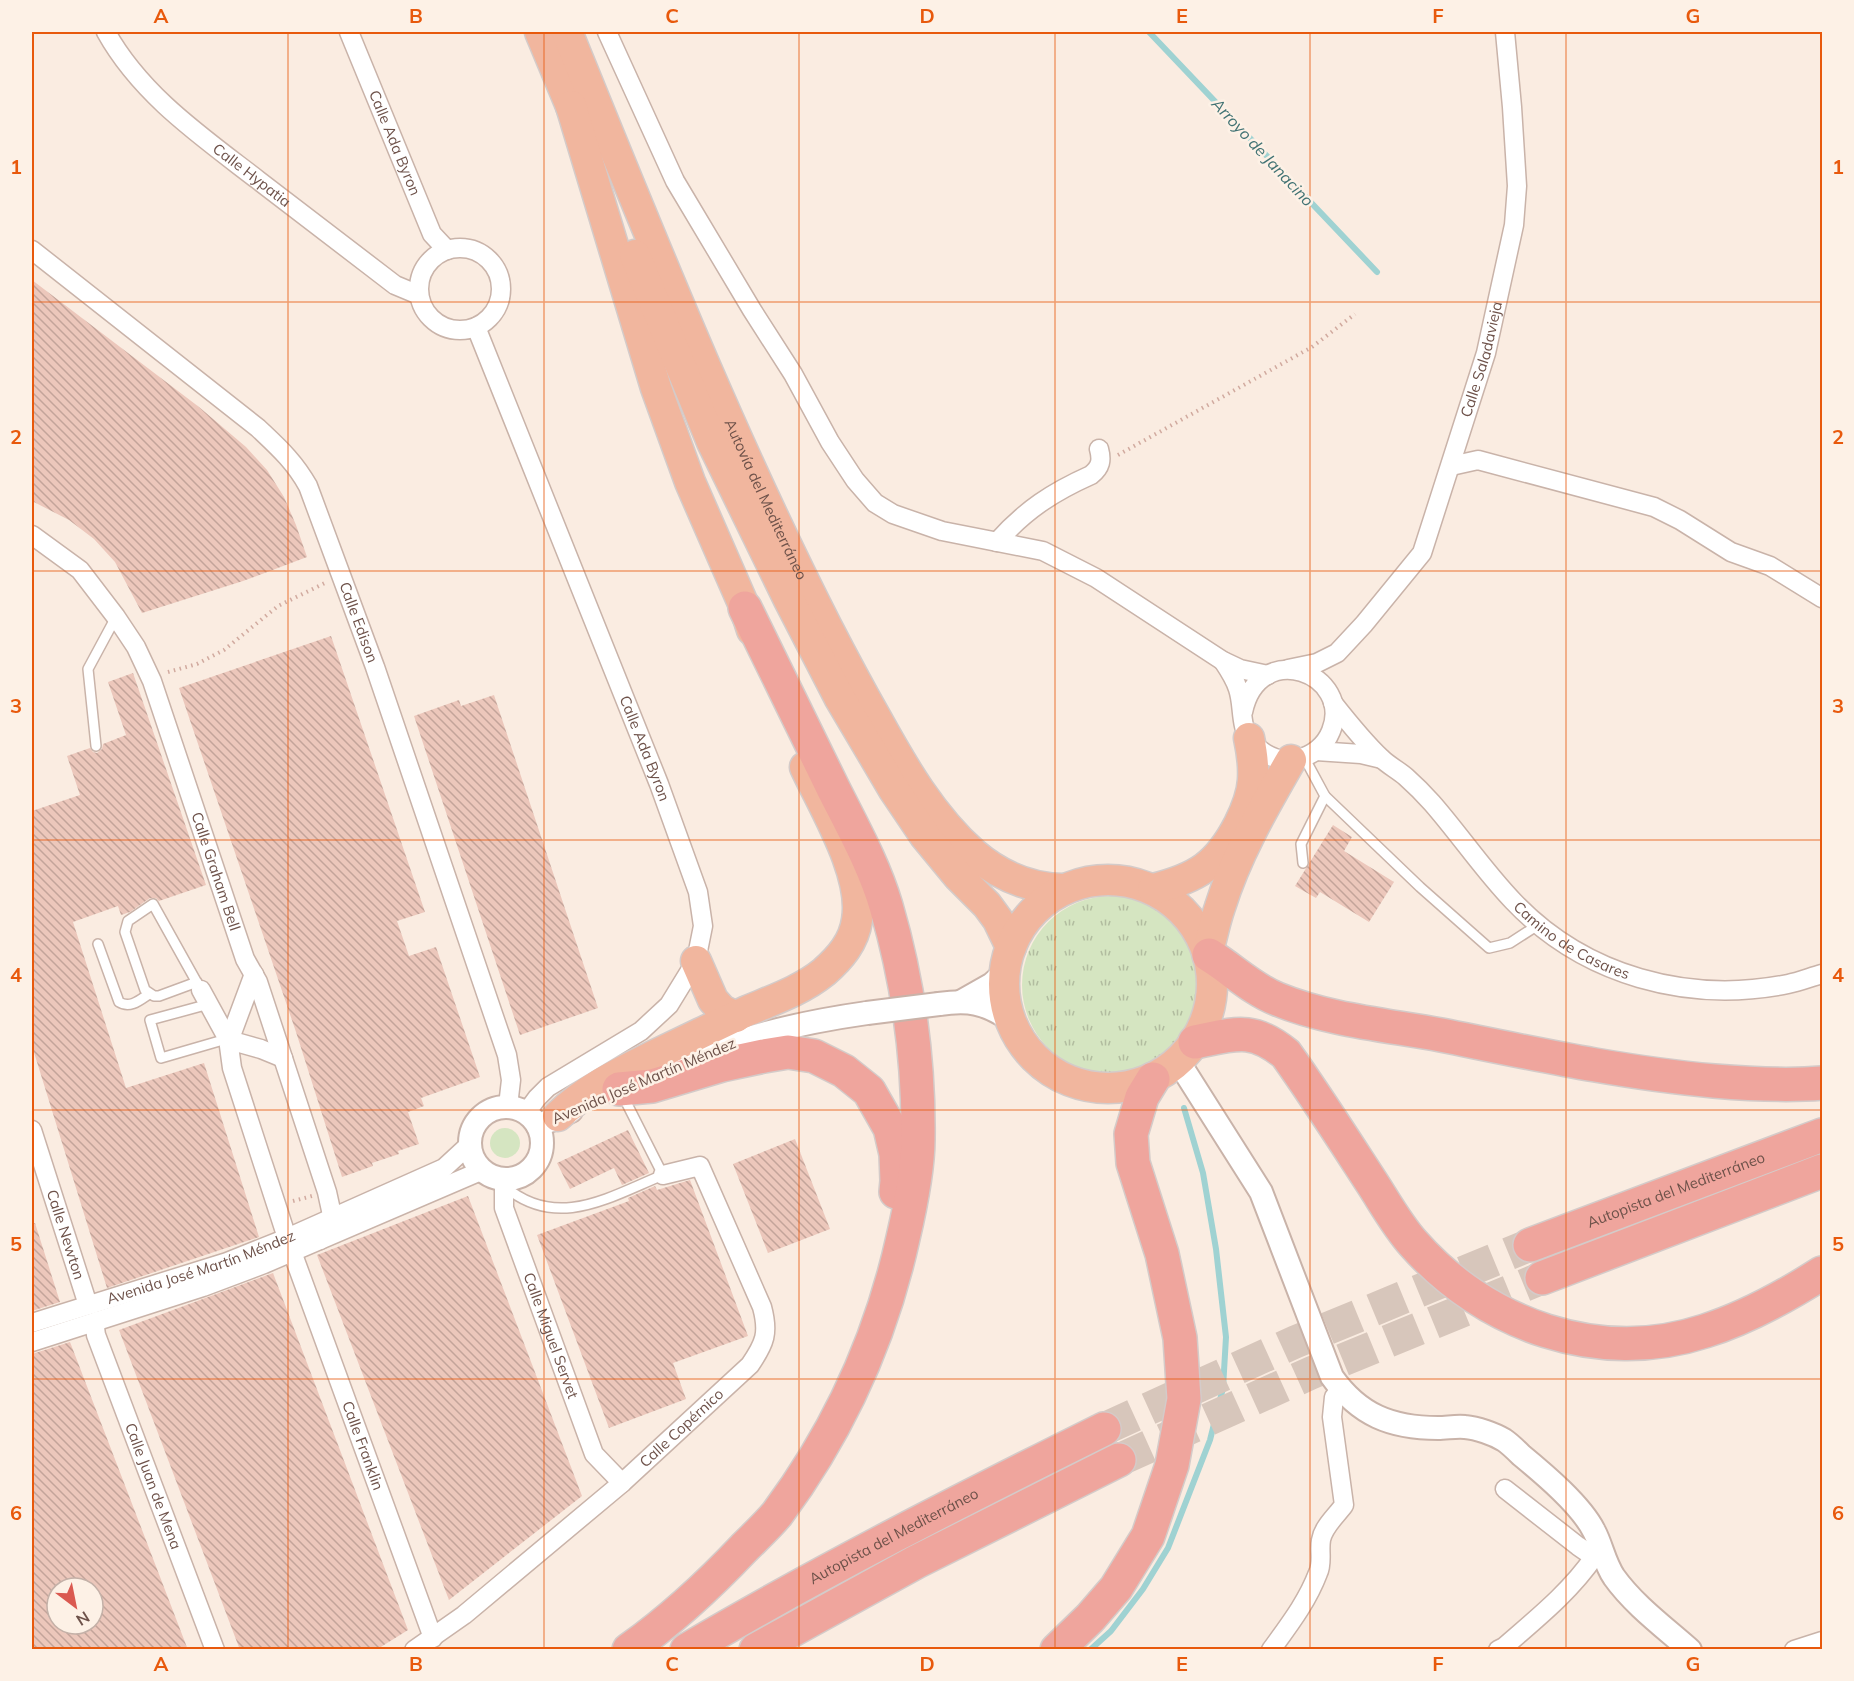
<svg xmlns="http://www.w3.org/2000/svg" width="1854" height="1681" viewBox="0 0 1854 1681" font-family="Mulish,sans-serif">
  <defs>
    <pattern id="grass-tufts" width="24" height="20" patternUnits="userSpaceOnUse" patternTransform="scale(1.5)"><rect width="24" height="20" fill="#d5e5c1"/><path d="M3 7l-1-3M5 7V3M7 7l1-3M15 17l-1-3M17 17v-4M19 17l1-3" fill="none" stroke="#b1bc9f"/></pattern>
    <pattern id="building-back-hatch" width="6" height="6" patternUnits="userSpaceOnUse" patternTransform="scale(1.5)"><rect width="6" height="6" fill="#ecc7bb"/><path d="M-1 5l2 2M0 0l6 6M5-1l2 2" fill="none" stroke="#c3a49a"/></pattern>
  </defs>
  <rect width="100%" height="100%" fill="#faece1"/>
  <!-- grass -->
  <circle fill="url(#grass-tufts)" cx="1111" cy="985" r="89"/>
  <!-- garden -->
  <circle fill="#d5e5c1" cx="505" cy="1143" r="15"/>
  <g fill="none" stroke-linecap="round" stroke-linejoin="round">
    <!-- stream -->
    <g stroke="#9fd2d2" stroke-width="6">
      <path d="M1149 32 1377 272"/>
      <path d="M1090 1650 1111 1631 1143 1589 1168 1548 1210 1440 1223 1388 1226 1337 1216 1249 1203 1173 1184 1108"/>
    </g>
  </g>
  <!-- building -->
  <g fill="url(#building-back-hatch)" fill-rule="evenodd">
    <path d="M32 280 199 407 246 447 267 470 284 497 296 525 307 557 243 581 142 613 115 562 94 539 69 520 32 501Z"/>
    <path d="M331 636 425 912 397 921 409 956 436 947 480 1077 421 1098 424 1106 408 1112 419 1144 398 1151 399 1154 372 1163 373 1166 342 1177 296 1032 179 688Z"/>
    <path d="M133 673 206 885 159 901 156 898H150L130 912 121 915 118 906 73 922 126 1088 204 1063 259 1237 107 1288 32 1046V811L80 795 67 756 90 748 93 752 97 753 102 749 103 744 126 735 108 682Z"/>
    <path d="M494 695 598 1008 520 1035 414 716 459 700 461 706Z"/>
    <path d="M1333 825 1352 837 1344 851 1394 882 1369 922 1320 892 1316 898 1295 886Z"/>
    <path d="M628 1130 649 1173 622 1185 614 1168 570 1189 557 1163Z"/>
    <path d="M795 1139 830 1229 768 1253 733 1164Z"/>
    <path d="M690 1180 748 1336 673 1363 686 1399 609 1428 537 1235 629 1201 628 1198 655 1186 657 1190Z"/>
    <path d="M468 1196 582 1496 449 1600 317 1255Z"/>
    <path d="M32 1223H35L60 1302 32 1311Z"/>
    <path d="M273 1273 408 1630 376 1650H240L119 1330Z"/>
    <path d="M70 1342 121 1475 188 1650H32V1354ZM57 1588H93V1624H57Z"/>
  </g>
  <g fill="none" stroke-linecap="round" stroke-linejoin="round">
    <!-- motorway-tunnel -->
    <g stroke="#d7c6bb" stroke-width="33" stroke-dasharray="33 16" stroke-linecap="butt">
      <path d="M1104 1429 1295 1342 1530 1245"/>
      <path d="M1119 1460 1311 1373 1542 1278"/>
    </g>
    <defs>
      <g id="service">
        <path d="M96 746 88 669 116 617"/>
        <path d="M1325 796 1420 887 1489 948 1510 943 1538 925"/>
        <path d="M1303 863 1301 844 1325 796 1304 757"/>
        <path d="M98 944 119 1002C130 1009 140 1000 149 994"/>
        <path d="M197 982 159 996H154L145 990 125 932 128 921 153 904 201 990"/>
        <path d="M209 1004 150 1020 161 1058 223 1040"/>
        <path d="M504 1186C557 1231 609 1197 663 1175L623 1096"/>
      </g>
      <g id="minor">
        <path id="s1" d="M106 32C141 95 201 136 258 180 303 215 349 250 395 285L419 295"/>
        <path id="s2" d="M349 32 432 234 447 250"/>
        <path d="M607 32 675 181 752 310 793 374 830 442 855 480 875 503 893 514 942 531 1043 551 1096 578 1223 661 1240 669 1268 675"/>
        <circle cx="460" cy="289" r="41"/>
        <path id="s3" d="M32 250 258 428C278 447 294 461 308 486L375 667 507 1055 511 1080 508 1106"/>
        <path id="s4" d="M476 327 659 784 698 892 703 926 696 961 669 1005 641 1031 548 1087 537 1098 526 1113"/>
        <path d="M1451 466 1478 460 1654 507 1680 520 1731 552 1770 566 1822 598"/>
        <path id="s5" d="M32 535 80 570 116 617 136 647 152 681 245 959 258 982 327 1192 334 1224 331 1230 320 1240"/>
        <path d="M997 542C1025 510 1053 492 1091 475 1101 467 1102 460 1099 449"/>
        <path d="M1223 661C1229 670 1235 679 1238 689 1242 701 1241 713 1244 726 1250 748 1274 764 1297 759 1312 756 1325 746 1331 731 1354 674 1259 637 1243 712"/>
        <path id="s6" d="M1288 669 1317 663 1337 653 1364 624 1422 553 1486 353 1514 225 1517 186 1512 107 1505 32"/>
        <path id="s7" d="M1333 703C1348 722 1363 741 1381 758 1388 765 1398 770 1406 777 1415 785 1424 794 1432 803 1460 835 1484 871 1513 901 1584 976 1688 1004 1788 984 1799 982 1811 977 1822 974"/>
        <path d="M1316 751 1361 754 1382 759"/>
        <path d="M201 990 225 1034"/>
        <path d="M232 1033 254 974"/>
        <path d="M236 1042 261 1049 283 1058"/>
        <path id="s8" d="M229 1046 232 1068 287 1238 433 1638"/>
        <path id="s9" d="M32 1130 88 1305"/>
        <path id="s10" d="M504 1178V1208L594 1454 622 1483"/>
        <path id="s11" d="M97 1321 95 1328 96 1335 215 1650"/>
        <path id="s12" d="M32 1323 227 1262 287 1238 444 1168 470 1144"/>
        <path d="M32 1342 203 1287 264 1264 483 1170"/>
        <path d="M1505 1489 1578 1546 1594 1557 1604 1559"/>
        <path id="s13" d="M414 1650 464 1615 622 1483 750 1365C765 1343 769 1333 762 1307L700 1166 663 1175"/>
        <path d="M1271 1650C1289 1625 1307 1602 1318 1573 1323 1563 1319 1551 1321 1540 1323 1527 1336 1516 1344 1505L1332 1417 1334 1397 1341 1390"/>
        <path d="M1498 1650 1504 1647C1536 1619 1570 1592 1594 1557"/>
        <path d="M1794 1650 1822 1641"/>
      </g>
      <g id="tertiary">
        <path d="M962 1001 992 984 1003 974"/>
        <path d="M939 1004C968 1000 984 1002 1009 1019"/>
        <path d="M1178 1061 1261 1192 1332 1377C1359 1415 1391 1428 1438 1428 1447 1428 1456 1426 1465 1427 1477 1428 1494 1434 1504 1440 1510 1444 1516 1450 1521 1455 1544 1474 1581 1505 1594 1531 1602 1546 1604 1562 1614 1577 1634 1605 1664 1627 1690 1650"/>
        <path d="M670 1067C736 1038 796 1023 867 1013"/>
        <circle cx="506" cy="1143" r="36"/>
        <path d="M538 1126 571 1111"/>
      </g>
      <g id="trunk">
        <path d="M540 32 578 123"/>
        <path id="s14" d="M567 32C649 233 728 433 827 627 843 658 859 688 876 718 903 767 932 817 974 854 1000 876 1028 888 1062 889"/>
        <path d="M571 106 656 388 690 482 745 608 752 630"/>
        <path d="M635 255 712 442 789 600 839 697 894 790 925 836 958 876 987 905 998 920 1011 947"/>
        <circle cx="1108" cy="984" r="104"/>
        <path d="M1153 889C1197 878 1218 865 1239 824 1246 810 1252 796 1253 780 1254 766 1252 752 1249 738"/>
        <path d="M1208 952C1212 937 1215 921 1220 907 1236 855 1264 807 1291 760"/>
        <path d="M696 961 713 1000 722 1010 736 1017"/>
        <path d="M558 1116C587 1088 617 1074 653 1056 684 1041 716 1026 747 1011 773 1000 802 990 824 972 840 958 854 942 857 920 865 874 824 808 805 767"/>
      </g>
      <g id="motorway">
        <path d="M1209 955C1232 969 1252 989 1277 999 1328 1020 1386 1025 1441 1035 1531 1053 1622 1073 1714 1081 1750 1084 1787 1086 1822 1083"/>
        <path d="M1195 1042C1235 1034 1252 1026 1286 1054 1316 1096 1344 1140 1372 1183 1385 1203 1397 1225 1413 1243 1485 1325 1599 1366 1705 1331 1746 1318 1786 1296 1822 1273"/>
        <path d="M619 1089 652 1086 722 1065 764 1056 788 1052 814 1056 844 1071 869 1091 890 1128 896 1154 897 1181 896 1192"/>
        <path id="s15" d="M1530 1245 1822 1135"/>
        <path d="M1542 1278 1822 1171"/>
        <path d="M629 1650C671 1620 709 1585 744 1548 755 1537 767 1526 777 1514 838 1432 881 1338 903 1238 910 1208 918 1169 918 1139 919 1061 908 981 886 906 874 865 852 826 833 788 804 728 774 668 745 608"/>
        <path id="s16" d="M687 1650C823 1570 963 1499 1104 1429"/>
        <path d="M756 1650 916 1562 1119 1460"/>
        <path d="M1057 1650 1090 1618 1116 1588 1148 1536 1172 1465 1184 1399 1180 1338 1162 1254 1133 1163 1131 1134 1142 1097 1153 1079"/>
      </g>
    </defs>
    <!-- service casing -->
    <use href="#service" stroke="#c9b3a9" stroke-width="12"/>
    <!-- minor casing -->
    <use href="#minor" stroke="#c9b3a9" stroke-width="21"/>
    <!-- tertiary casing -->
    <use href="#tertiary" stroke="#c9b3a9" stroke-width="26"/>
    <!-- trunk casing -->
    <use href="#trunk" stroke="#d4cbc9" stroke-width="33"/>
    <!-- motorway casing -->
    <use href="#motorway" stroke="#d4cbc9" stroke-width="36"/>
    <!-- path -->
    <g stroke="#d1aa9f" stroke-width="4" stroke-dasharray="1.5 4.5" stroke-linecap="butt">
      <path d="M1118 455 1312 347 1355 314"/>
      <path d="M168 672 197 664 224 650 278 606 327 582"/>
      <path d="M293 1201 312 1196"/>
    </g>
    <!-- service -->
    <use href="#service" stroke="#fff" stroke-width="9"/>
    <!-- minor -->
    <use href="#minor" stroke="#fff" stroke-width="18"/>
    <!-- tertiary -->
    <use href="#tertiary" stroke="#fff" stroke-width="22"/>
    <!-- trunk -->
    <use href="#trunk" stroke="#f1b69e" stroke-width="30"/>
    <!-- motorway -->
    <use href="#motorway" stroke="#efa59d" stroke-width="33"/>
    <defs>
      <path id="tertiary-bridge" d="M867 1013 939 1004"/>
    </defs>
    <!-- tertiary-bridge casing -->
    <use href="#tertiary-bridge" stroke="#c9b3a9" stroke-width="26" stroke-linecap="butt"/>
    <!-- tertiary-bridge -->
    <use href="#tertiary-bridge" stroke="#fff" stroke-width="22"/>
  </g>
  <!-- grid -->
  <path fill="none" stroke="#e8590c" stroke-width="1.5" stroke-opacity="0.55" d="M288 32V1650M544 32V1650M799 32V1650M1055 32V1650M1310 32V1650M1566 32V1650M32 302H1822M32 571H1822M32 840H1822M32 1110H1822M32 1379H1822"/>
  <g text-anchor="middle" stroke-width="5" stroke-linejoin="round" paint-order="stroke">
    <!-- street labels -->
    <g font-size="15" fill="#6e524a" stroke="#fdf1e6">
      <text dy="5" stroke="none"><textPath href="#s2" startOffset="120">Calle Ada Byron</textPath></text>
      <text dy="5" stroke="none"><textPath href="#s1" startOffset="206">Calle Hypatia</textPath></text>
      <text dy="5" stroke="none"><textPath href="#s6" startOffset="386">Calle Saladavieja</textPath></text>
      <text dy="5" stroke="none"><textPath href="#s14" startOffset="508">Autovía del Mediterráneo</textPath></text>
      <text dy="5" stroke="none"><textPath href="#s3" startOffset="510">Calle Edison</textPath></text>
      <text dy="5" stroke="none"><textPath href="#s4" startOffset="454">Calle Ada Byron</textPath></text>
      <text dy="5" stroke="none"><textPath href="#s5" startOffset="393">Calle Graham Bell</textPath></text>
      <text dy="5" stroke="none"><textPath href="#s7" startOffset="340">Camino de Casares</textPath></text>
      <text transform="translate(644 1081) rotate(-23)" y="5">Avenida José Martín Méndez</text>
      <text dy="5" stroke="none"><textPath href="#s15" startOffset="156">Autopista del Mediterráneo</textPath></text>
      <text dy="5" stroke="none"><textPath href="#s9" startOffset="110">Calle Newton</textPath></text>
      <text dy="5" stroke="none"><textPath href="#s12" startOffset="178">Avenida José Martín Méndez</textPath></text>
      <text dy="5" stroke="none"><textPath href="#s10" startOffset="166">Calle Miguel Servet</textPath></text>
      <text dy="5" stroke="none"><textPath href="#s13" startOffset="348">Calle Copérnico</textPath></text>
      <text dy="5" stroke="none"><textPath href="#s8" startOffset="422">Calle Franklin</textPath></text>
      <text dy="5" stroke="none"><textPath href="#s11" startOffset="176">Calle Juan de Mena</textPath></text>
      <text dy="5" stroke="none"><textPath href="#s16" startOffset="236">Autopista del Mediterráneo</textPath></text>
    </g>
    <!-- water labels -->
    <g font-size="16" font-style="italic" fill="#407273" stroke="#fdf1e6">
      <text transform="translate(1263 152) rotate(47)" y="6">Arroyo de Janacino</text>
    </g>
  </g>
  <!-- border -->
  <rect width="1854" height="1681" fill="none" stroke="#fdf1e6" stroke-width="66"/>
  <!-- north arrow -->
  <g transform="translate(75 1606) rotate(148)"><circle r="28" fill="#fdf1e6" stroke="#c4b1a8" stroke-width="1.5"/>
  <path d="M0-4.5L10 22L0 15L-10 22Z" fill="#da5950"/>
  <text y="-9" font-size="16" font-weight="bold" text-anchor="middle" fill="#6e524a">N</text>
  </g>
  <rect x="33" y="33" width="1788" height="1615" fill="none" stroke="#e8590c" stroke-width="2"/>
  <g font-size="20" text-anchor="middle" font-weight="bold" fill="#e8590c">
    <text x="161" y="23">A</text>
    <text x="416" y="23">B</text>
    <text x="672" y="23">C</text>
    <text x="927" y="23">D</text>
    <text x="1182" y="23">E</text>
    <text x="1438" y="23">F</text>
    <text x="1693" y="23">G</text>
    <text x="16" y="174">1</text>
    <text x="1838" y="174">1</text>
    <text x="16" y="444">2</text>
    <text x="1838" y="444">2</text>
    <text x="16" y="713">3</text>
    <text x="1838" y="713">3</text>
    <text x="16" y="982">4</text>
    <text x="1838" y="982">4</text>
    <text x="16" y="1251">5</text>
    <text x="1838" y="1251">5</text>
    <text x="16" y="1520">6</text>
    <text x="1838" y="1520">6</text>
    <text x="161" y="1671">A</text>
    <text x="416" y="1671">B</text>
    <text x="672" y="1671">C</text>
    <text x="927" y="1671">D</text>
    <text x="1182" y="1671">E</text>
    <text x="1438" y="1671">F</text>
    <text x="1693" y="1671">G</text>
  </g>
</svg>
